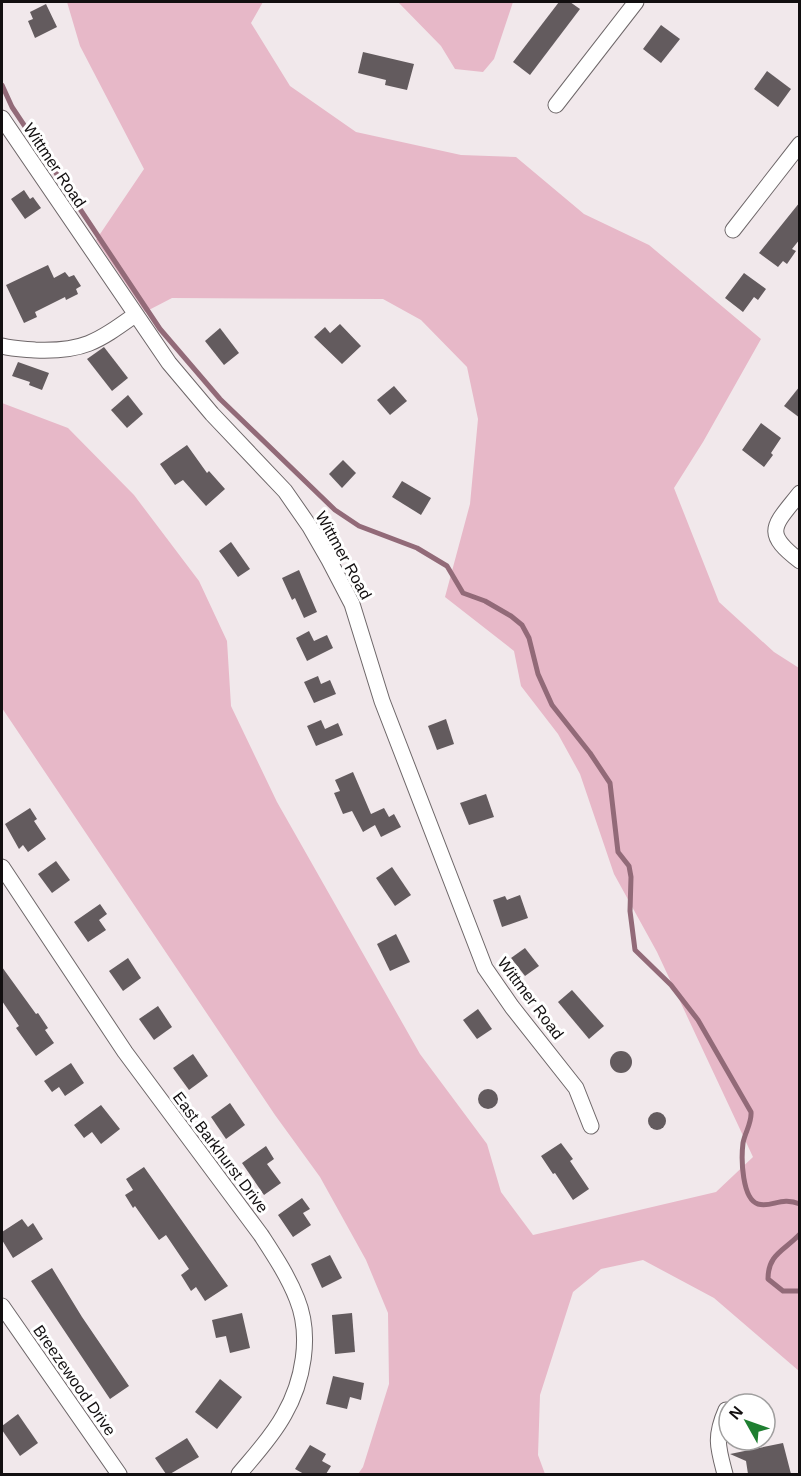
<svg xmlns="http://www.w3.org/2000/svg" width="801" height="1476" viewBox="0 0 801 1476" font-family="Helvetica,sans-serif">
  <rect width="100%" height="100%" fill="#f1e8eb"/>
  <!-- green -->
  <g fill="#e7b8c8">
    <path d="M67 2H263L251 23 290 86 356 132 461 155 516 157 584 214 649 245 761 339 703 442 674 488 719 602 774 652 799 668V1371L714 1298 643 1260 601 1269 573 1292 540 1395 538 1455 545 1474H358L363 1467 389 1384 388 1313 366 1260 320 1177 275 1115 2 708V403L68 428 134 495 199 581 227 641 231 706 277 802 420 1054 487 1144 501 1192 533 1235 716 1192 753 1157 657 952 614 874 580 774 558 734 521 686 514 651 445 597 470 504 478 419 467 367 421 320 383 299 172 298 145 312 96 240 144 169 80 46Z"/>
    <path d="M398 2H513L494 59 483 72 455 69 441 46Z"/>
  </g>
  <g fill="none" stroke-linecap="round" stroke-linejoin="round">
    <!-- stream -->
    <g stroke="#926a78" stroke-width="5">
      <path d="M2 85 12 107 160 329 220 399 335 510 359 526 417 548 447 566 463 593 485 601 511 616 522 625 529 638 538 674 552 705 590 753 610 783 618 852 629 866 631 877 630 911 635 950 671 985 698 1020 751 1112C752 1123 745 1132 743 1143 741 1159 742 1199 758 1204 772 1208 781 1196 800 1204"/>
      <path d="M800 1234C784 1251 768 1254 768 1279L783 1291H800"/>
    </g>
  </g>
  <!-- building -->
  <g fill="#635b5e">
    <path d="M559 2H570L580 9 530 75 513 62Z"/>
    <path d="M46 4 57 27 35 38 28 21 33 19 30 12Z"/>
    <path d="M661 25 680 39 661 63 643 49Z"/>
    <path d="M363 52 414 64 407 90 385 85 386 80 358 73Z"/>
    <path d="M767 71 791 89 778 107 754 89Z"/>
    <path d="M24 190 30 199 33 197 41 208 25 219 11 199Z"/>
    <path d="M800 202V239L792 249 796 251 787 264 783 261 778 267 759 253Z"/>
    <path d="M48 265 54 278 65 272 69 277 74 275 81 286 76 289 78 294 66 300 65 297 35 312 37 317 24 323 6 285Z"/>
    <path d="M744 273 766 289 758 300 754 297 743 312 725 298Z"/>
    <path d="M340 324 361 346 342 364 314 337 325 327 330 333Z"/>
    <path d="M220 328 239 353 224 365 205 341Z"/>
    <path d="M104 347 128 378 112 391 87 359Z"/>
    <path d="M18 362 49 373 42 390 29 385 30 382 12 376Z"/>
    <path d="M394 386 407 401 390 415 377 400Z"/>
    <path d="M800 386V418L784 406Z"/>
    <path d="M128 395 143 414 127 428 111 410Z"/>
    <path d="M761 423 781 438 771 453 773 455 764 467 742 450Z"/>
    <path d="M187 445 207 473 209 471 225 489 206 506 183 480 175 485 160 464Z"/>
    <path d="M343 460 356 473 342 488 329 474Z"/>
    <path d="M402 481 431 498 421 515 392 497Z"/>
    <path d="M231 542 250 569 238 577 219 551Z"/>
    <path d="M299 570 317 612 304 618 295 598 292 600 282 578Z"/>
    <path d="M309 631 314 641 327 635 333 648 307 661 296 638Z"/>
    <path d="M318 676 321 684 330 680 336 694 314 703 304 682Z"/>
    <path d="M446 719 454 744 437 750 428 726Z"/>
    <path d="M321 720 325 729 338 723 343 735 316 746 307 726Z"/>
    <path d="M353 772 371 814 384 808 389 817 394 814 401 827 381 837 375 825 363 832 352 811 343 814 334 793 340 791 335 780Z"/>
    <path d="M486 794 494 817 469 825 460 803Z"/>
    <path d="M30 808 37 819 34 821 46 839 28 852 23 845 19 849 5 824Z"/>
    <path d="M56 861 70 880 52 893 38 874Z"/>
    <path d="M392 867 411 895 395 906 376 878Z"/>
    <path d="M520 895 528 918 502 927 493 900 505 896 507 900Z"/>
    <path d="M100 904 107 914 99 920 106 930 88 942 74 922Z"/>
    <path d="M396 934 410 962 390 971 377 944Z"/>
    <path d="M525 948 539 966 525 976 511 958Z"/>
    <path d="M128 958 141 978 123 991 109 971Z"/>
    <path d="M2 967 36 1014 38 1013 48 1028 45 1030 54 1043 36 1056 16 1028 19 1026 2 1001Z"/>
    <path d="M572 990 604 1026 589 1039 558 1002Z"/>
    <path d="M158 1006 172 1027 154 1040 139 1019Z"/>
    <path d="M478 1009 492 1029 477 1039 463 1020Z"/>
    <circle cx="621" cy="1062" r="11"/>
    <path d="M193 1054 208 1076 189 1090 173 1068Z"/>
    <path d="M71 1063 84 1083 65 1096 59 1087 52 1092 44 1081Z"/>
    <circle cx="488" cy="1099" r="10"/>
    <path d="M230 1103 245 1125 226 1139 211 1117Z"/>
    <path d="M101 1105 120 1129 101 1144 92 1132 84 1138 74 1125Z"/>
    <circle cx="657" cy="1121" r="9"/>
    <path d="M561 1143 573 1159 570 1161 589 1189 573 1200 555 1173 553 1174 541 1156Z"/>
    <path d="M266 1146 274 1159 267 1164 281 1183 264 1195 242 1163Z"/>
    <path d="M144 1167 228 1286 205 1301 196 1287 191 1291 181 1275 189 1269 166 1235 159 1240 135 1206 133 1208 125 1195 133 1190 126 1179Z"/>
    <path d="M302 1198 310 1209 303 1213 311 1225 293 1237 278 1215Z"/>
    <path d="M22 1219 28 1227 33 1223 43 1239 13 1258 2 1240V1232Z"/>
    <path d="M330 1255 342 1278 322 1288 311 1264Z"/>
    <path d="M52 1268 82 1317 129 1386 110 1399 31 1281Z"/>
    <path d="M242 1313 250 1348 230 1353 226 1336 216 1338 212 1320Z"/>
    <path d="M352 1313 355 1352 335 1354 332 1315Z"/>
    <path d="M333 1376 364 1383 361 1400 350 1397 347 1409 326 1404Z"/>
    <path d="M220 1379 242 1397 217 1429 195 1412Z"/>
    <path d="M18 1414 38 1443 20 1456 2 1430V1426Z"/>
    <path d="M187 1438 199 1457 170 1474H166L155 1458Z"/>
    <path d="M783 1443 791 1474H748L746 1461 730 1454Z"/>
    <path d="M310 1445 326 1454 322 1461 331 1466 326 1474H304L295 1469Z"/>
  </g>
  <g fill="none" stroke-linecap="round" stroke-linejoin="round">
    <defs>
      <g id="minor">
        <path d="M556 105 636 2"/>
        <path d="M2 118 169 363 212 414 285 491 310 527 329 560 352 604 382 701 485 968 512 1007 576 1088 591 1126"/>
        <path d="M733 230 800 144"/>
        <path d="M2 346C13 349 23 349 35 350 83 352 97 342 135 315"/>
        <path d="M800 493C774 526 762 532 800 561"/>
        <path d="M2 867 125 1052 261 1235C274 1255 288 1276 297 1299 312 1336 303 1382 284 1415 272 1437 254 1456 239 1474"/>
        <path d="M2 1306 119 1474"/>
        <path d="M725 1474C718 1448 714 1437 726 1410"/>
      </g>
    </defs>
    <!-- minor casing -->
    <use href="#minor" stroke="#6e6769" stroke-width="17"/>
    <!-- minor -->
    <use href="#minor" stroke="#fff" stroke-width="15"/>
  </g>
  <g text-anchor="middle" stroke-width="6" stroke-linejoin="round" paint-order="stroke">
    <!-- street labels -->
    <g font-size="16" fill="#120f10" stroke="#fff">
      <text transform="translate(55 165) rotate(56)" y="6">Wittmer Road</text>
      <text transform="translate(344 555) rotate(61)" y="6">Wittmer Road</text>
      <text transform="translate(531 998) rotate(53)" y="6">Wittmer Road</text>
      <text transform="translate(221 1152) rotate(53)" y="6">East Barkhurst Drive</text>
      <text transform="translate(75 1380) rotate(55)" y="6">Breezewood Drive</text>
    </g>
  </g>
  <!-- border -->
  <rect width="801" height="1476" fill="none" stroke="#120f10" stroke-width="6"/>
  <!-- north arrow -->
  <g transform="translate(747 1422) rotate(310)"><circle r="28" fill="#ffffff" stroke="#a09f9f" stroke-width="1.5"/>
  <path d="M0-4.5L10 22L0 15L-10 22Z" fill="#1f7f31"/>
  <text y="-9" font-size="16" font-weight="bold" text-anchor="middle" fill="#120f10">N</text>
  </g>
</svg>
